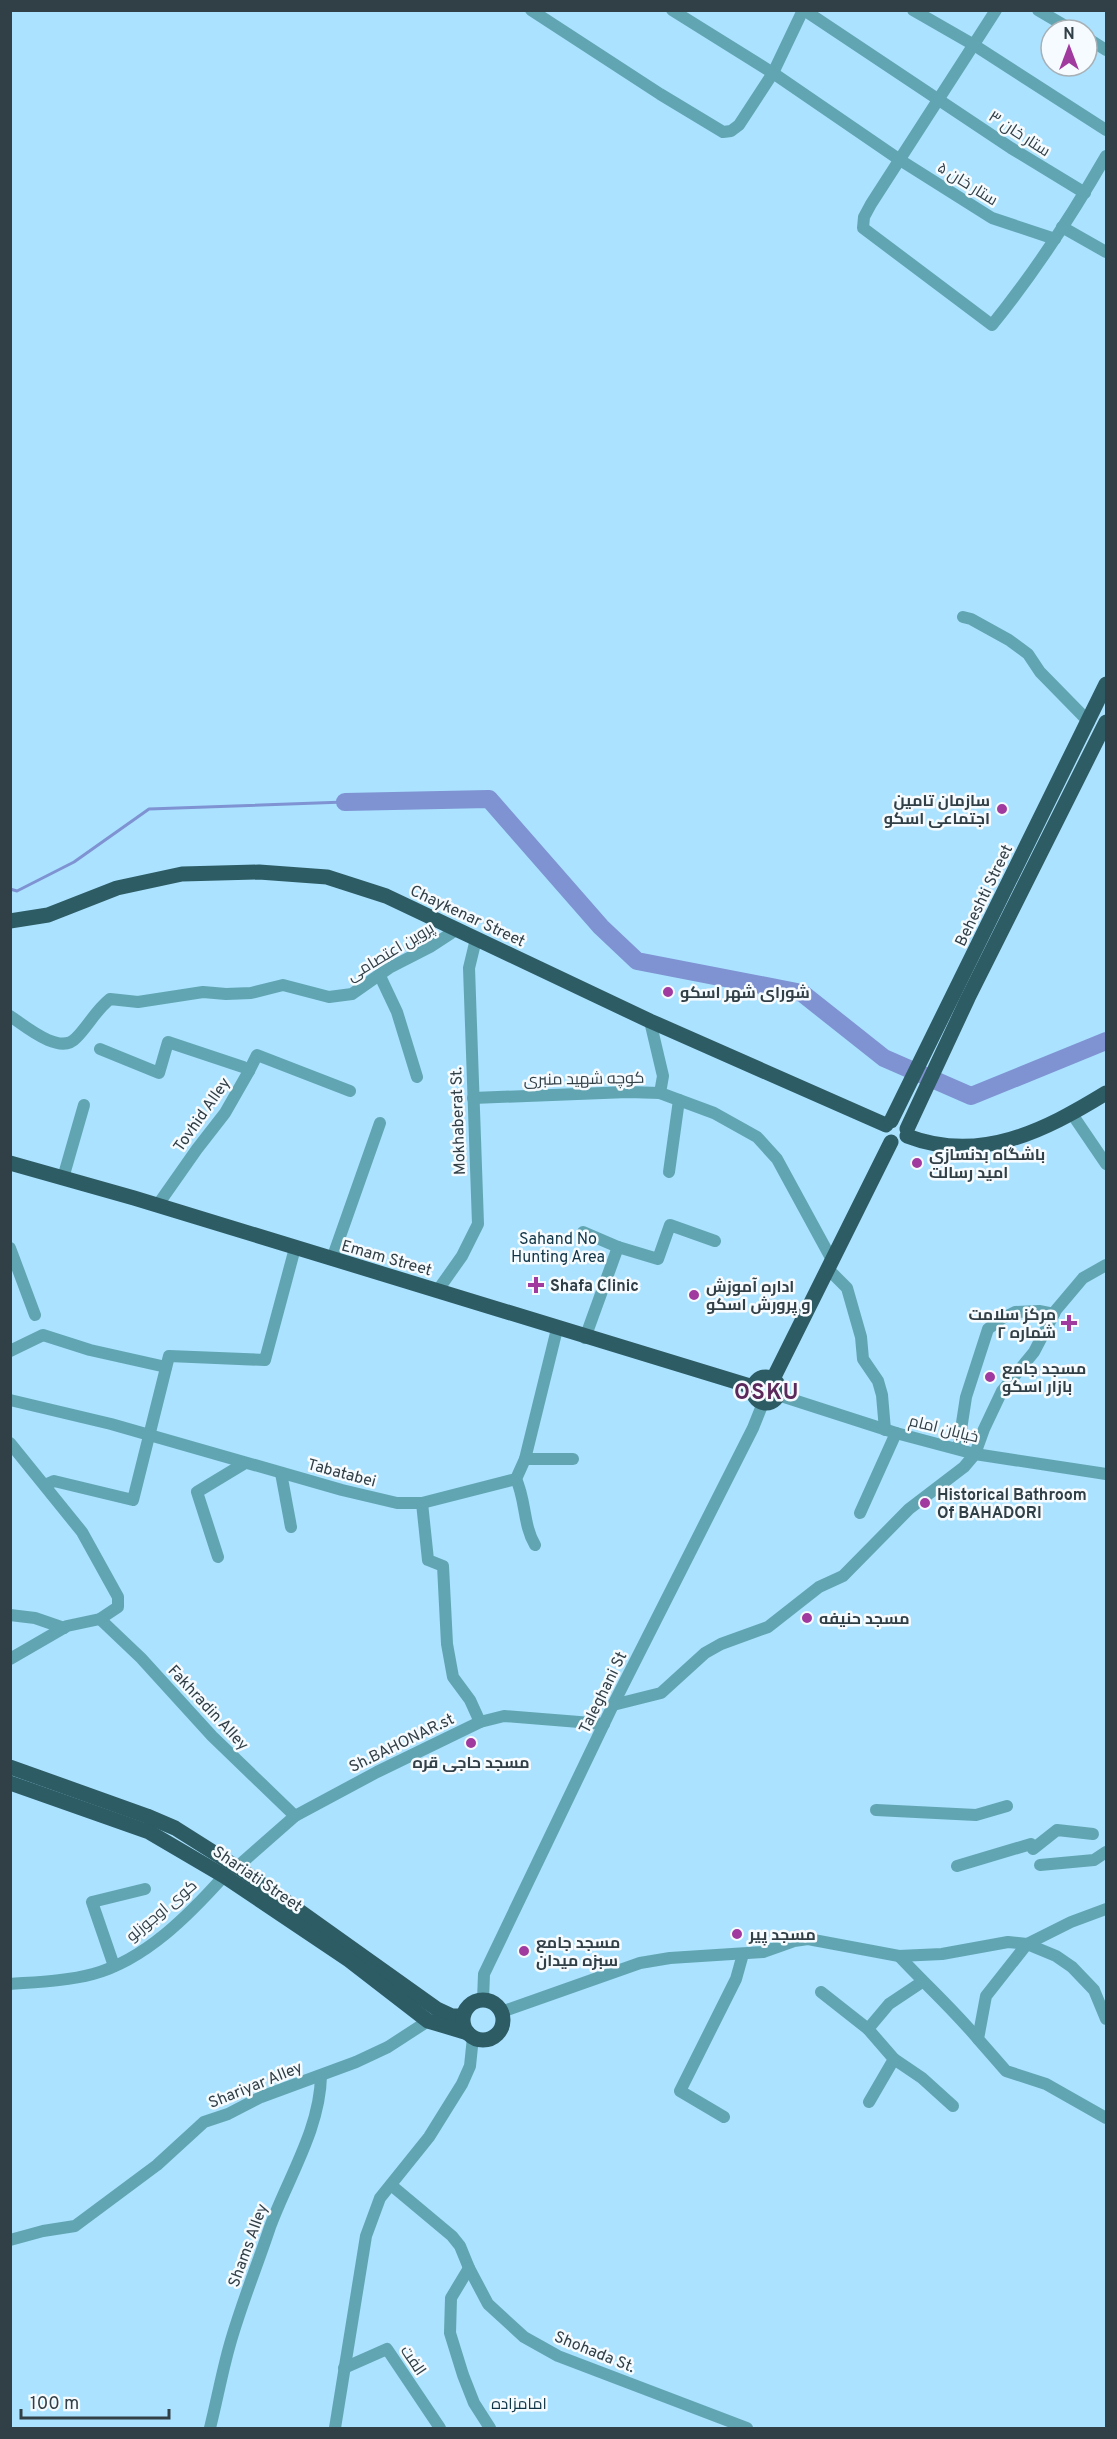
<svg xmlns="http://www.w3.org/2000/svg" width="1117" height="2439" viewBox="0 0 1117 2439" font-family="Overpass,Cairo,sans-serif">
  <rect width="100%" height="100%" fill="#dcf1fc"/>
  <!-- green -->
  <path fill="#aae2ff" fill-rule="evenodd" d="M10 11H1106V2428H11ZM1051 30H1087V66H1051Z"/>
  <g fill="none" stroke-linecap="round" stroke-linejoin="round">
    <!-- stream -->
    <path stroke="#7f93d3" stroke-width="3" d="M10 889 17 891 74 862 149 809 345 802"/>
    <!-- river -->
    <path stroke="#7f93d3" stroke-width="18" d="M345 802 489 799 601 927 637 961 802 993 884 1058 971 1096 1106 1041"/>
    <!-- minor -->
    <g stroke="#61a5b2" stroke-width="12">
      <path d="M531 10 660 94 723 132 731 131 739 125 773 73 803 10"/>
      <path d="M672 10 773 73 900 160 992 218 1055 239"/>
      <path d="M804 10 1011 148 1085 193"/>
      <path d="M913 10 974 45 1106 130"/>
      <path d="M996 10 871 204 864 217 863 228 992 325C1035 272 1072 215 1106 156"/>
      <path d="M1038 10 1072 30"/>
      <path d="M1087 38 1106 50"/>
      <path d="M1062 227 1106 252"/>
      <path d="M963 617 971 619 1009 640 1028 654 1040 672 1089 722"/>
      <path d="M380 976 397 1012 417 1077"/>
      <path d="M10 1016C25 1026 60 1056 76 1038 88 1026 96 1010 110 999L138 1002 203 992 226 994 251 993 283 985 329 997 352 994 389 968 430 947 456 930"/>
      <path d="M650 1021 663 1076 660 1093"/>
      <path d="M100 1049 159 1073 168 1042 243 1067 249 1071 225 1113 197 1149 157 1206"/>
      <path d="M249 1071 257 1055 350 1091"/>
      <path d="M473 1098 628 1092 660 1093 714 1113 757 1137 777 1159 832 1260"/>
      <path d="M1072 1114 1106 1164"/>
      <path d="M669 1172 679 1100"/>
      <path d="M63 1178 84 1105"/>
      <path d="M583 1232 618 1247 658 1259 670 1225 715 1241"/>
      <path d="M10 1248 35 1315"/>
      <path d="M332 1259 380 1123"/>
      <path d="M828 1269 847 1288 861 1337 863 1359 878 1381 882 1395 885 1430"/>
      <path d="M438 1290 462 1256 478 1224 469 968 476 939"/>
      <path d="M585 1338 618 1247"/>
      <path d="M10 1351 43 1335 90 1350 166 1367"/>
      <path d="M778 1395 896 1433 975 1454 1106 1474"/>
      <path d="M10 1400 111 1424 342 1490 397 1503H422L516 1479 525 1459 557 1329"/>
      <path d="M10 1443 82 1532 118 1597V1607L100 1619 67 1626 10 1659"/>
      <path d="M958 1449 966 1397 988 1329 1001 1319 1015 1312 1039 1311 1054 1314"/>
      <path d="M525 1459H573"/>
      <path d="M281 1473 291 1527"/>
      <path d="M516 1479C526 1500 523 1525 535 1545"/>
      <path d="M45 1485 54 1481 133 1500 169 1356 265 1360 295 1248"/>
      <path d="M422 1503 428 1560 443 1566 447 1644 453 1677 470 1700 480 1722"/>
      <path d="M860 1513 896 1433"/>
      <path d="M218 1557 197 1492 245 1463"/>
      <path d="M10 1615 35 1618 64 1628"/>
      <path d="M100 1619 141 1658 212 1736 295 1816"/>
      <path d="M613 1705 661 1693 705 1653 721 1644 768 1627 819 1587 843 1576 909 1509 964 1467 975 1454 984 1429 1002 1391 1034 1352 1056 1310 1083 1278 1106 1265"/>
      <path d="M876 1810 976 1815 1007 1806"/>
      <path d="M1033 1849 1057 1830 1093 1834"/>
      <path d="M1040 1865 1094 1860 1106 1852"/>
      <path d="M957 1866 1031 1844"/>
      <path d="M237 1867 295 1816 377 1772 480 1722 504 1716 604 1724"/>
      <path d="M1106 1909 1071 1922 1027 1944 986 1996 978 2039 1006 2071 1046 2084 1106 2118"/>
      <path d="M899 1956C925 1984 953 2009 978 2039"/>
      <path d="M114 1966 92 1902 145 1889"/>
      <path d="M10 1984C37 1982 67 1981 93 1974 145 1960 189 1915 224 1876"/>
      <path d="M821 1992 868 2029"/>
      <path d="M483 2000 484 1974 613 1705 753 1428 763 1403"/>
      <path d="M501 2012 640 1963 670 1958 763 1952 794 1941 808 1939 899 1956 942 1954 1008 1942 1027 1944 1056 1956 1072 1967 1094 1990 1106 2019"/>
      <path d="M894 2059 922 2078 953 2106"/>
      <path d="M869 2102 894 2059 868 2029 889 2004 922 1982"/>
      <path d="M724 2117 680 2091 736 1979 743 1954"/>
      <path d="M391 2185 452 2236 460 2246 469 2268 488 2304 524 2337 558 2356 747 2428"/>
      <path d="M10 2240 43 2231 75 2226 157 2165 204 2122 228 2114 261 2097 356 2062 388 2047 428 2021"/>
      <path d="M469 2268 451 2298 450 2333 463 2375 474 2403 490 2428"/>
      <path d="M344 2368 387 2349 440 2428"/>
      <path d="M210 2428C217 2400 222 2372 230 2344 241 2305 257 2266 270 2227 288 2178 320 2129 321 2076"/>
      <path d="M335 2428 366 2236 380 2198 429 2137 462 2084 470 2066 473 2037"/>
    </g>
    <!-- major -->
    <g stroke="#2d5c65" stroke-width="15">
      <path d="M10 921 48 915 117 888 182 874 259 872 327 877 386 896 650 1021 886 1125"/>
      <path d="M891 1121 1106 684"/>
      <path d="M907 1129 968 998 1106 722"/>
      <path d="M907 1136C980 1164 1044 1131 1106 1093"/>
      <path d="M10 1163 134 1198 753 1387"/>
      <circle cx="766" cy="1390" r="13"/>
      <path d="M773 1379 891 1142"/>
      <path d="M10 1767 147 1816 175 1828 243 1871 437 2009 452 2016H463"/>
      <path d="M10 1783 149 1832 224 1876 349 1960 428 2021 468 2033"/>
      <circle cx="483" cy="2020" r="20"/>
    </g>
  </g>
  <!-- markers -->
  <g fill="#a13a9f" stroke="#f5fbff" stroke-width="2">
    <circle cx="1002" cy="809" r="6"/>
    <circle cx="668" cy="992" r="6"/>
    <circle cx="917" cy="1163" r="6"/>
    <path d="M533 1276h6v6h6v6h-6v6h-6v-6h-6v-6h6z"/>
    <circle cx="694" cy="1295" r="6"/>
    <path d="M1066 1314h6v6h6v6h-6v6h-6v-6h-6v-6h6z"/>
    <circle cx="990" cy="1377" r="6"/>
    <circle cx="925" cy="1503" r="6"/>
    <circle cx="807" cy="1618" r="6"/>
    <circle cx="471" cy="1743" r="6"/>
    <circle cx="737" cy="1934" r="6"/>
    <circle cx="524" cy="1951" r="6"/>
  </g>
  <g text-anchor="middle" stroke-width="5" stroke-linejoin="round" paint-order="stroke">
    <!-- street labels -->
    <g font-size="16" fill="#313f46" stroke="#f5fbff">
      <text transform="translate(1020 133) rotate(33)" y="6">ستار خان ۳</text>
      <text transform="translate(968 183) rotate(32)" y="6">ستار خان ۵</text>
      <text transform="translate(983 895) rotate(-64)" y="6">Beheshti Street</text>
      <text transform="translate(468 915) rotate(25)" y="6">Chaykenar Street</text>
      <text transform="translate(390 951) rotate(-31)" y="6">پروین اعتصامی</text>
      <text transform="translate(584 1078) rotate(-1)" y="6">کوچه شهید منبری</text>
      <text transform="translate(201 1114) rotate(-55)" y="6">Tovhid Alley</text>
      <text transform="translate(457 1121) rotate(-92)" y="6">Mokhaberat St.</text>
      <text transform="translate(387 1257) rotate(16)" y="6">Emam Street</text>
      <text transform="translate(944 1428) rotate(14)" y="6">خیابان امام</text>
      <text transform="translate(342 1472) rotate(15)" y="6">Tabatabei</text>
      <text transform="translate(602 1692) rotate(-64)" y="6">Taleghani St</text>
      <text transform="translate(209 1707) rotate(47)" y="6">Fakhradin Alley</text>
      <text transform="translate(401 1742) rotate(-26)" y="6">Sh.BAHONAR.st</text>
      <text transform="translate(258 1878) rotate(34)" y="6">Shariati Street</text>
      <text transform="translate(161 1910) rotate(-40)" y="6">کوی اوجوزلو</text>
      <text transform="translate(255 2084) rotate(-22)" y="6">Shariyar Alley</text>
      <text transform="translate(247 2245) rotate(-70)" y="6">Shams Alley</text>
      <text transform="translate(595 2351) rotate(22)" y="6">Shohada St.</text>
      <text transform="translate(414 2360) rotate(56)" y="6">الفت</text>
    </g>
    <!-- poi labels -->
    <g font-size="16" font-weight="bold" fill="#313f46" stroke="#f5fbff" text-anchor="start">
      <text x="990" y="806" text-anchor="end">سازمان تامین<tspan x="990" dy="18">اجتماعی اسکو</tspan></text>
      <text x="680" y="998">شورای شهر اسکو</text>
      <text x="929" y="1160">باشگاه بدنسازی<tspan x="929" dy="18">امید رسالت</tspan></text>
      <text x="550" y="1291">Shafa Clinic</text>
      <text x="706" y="1292">اداره آموزش<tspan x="706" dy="18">و پرورش اسکو</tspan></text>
      <text x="1056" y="1320" text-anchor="end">مرکز سلامت<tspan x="1056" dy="18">شماره ۲</tspan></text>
      <text x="1002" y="1374">مسجد جامع<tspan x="1002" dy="18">بازار اسکو</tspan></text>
      <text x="937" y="1500">Historical Bathroom<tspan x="937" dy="18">Of BAHADORI</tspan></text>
      <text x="819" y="1624">مسجد حنیفه</text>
      <text x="471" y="1768" text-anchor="middle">مسجد حاجی قره</text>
      <text x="749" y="1940">مسجد پیر</text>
      <text x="536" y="1948">مسجد جامع<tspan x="536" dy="18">سبزه میدان</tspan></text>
    </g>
    <!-- park labels -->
    <g font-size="16" fill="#103546" stroke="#f5fbff">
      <text x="558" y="1244">Sahand No<tspan x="558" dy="18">Hunting Area</tspan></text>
      <text x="519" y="2409">امامزاده</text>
    </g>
    <!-- district labels -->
    <g font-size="22" font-weight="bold" letter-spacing="1.5" fill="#5b295a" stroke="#f5fbff">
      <text x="767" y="1399">OSKU</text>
    </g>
  </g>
  <!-- border -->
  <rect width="1117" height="2439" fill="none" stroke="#313f46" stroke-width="24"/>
  <!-- north arrow -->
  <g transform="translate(1069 48)"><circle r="28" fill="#f5fbff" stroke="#a7b0b5" stroke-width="1.5"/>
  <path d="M0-4.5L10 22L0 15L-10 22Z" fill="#a13a9f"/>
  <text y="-9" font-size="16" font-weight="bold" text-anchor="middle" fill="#313f46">N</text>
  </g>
  <!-- scale -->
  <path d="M21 2409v9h148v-9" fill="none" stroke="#313f46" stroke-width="3"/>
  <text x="30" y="2409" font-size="18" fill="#313f46" stroke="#f5fbff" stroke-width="4.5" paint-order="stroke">100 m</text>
</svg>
